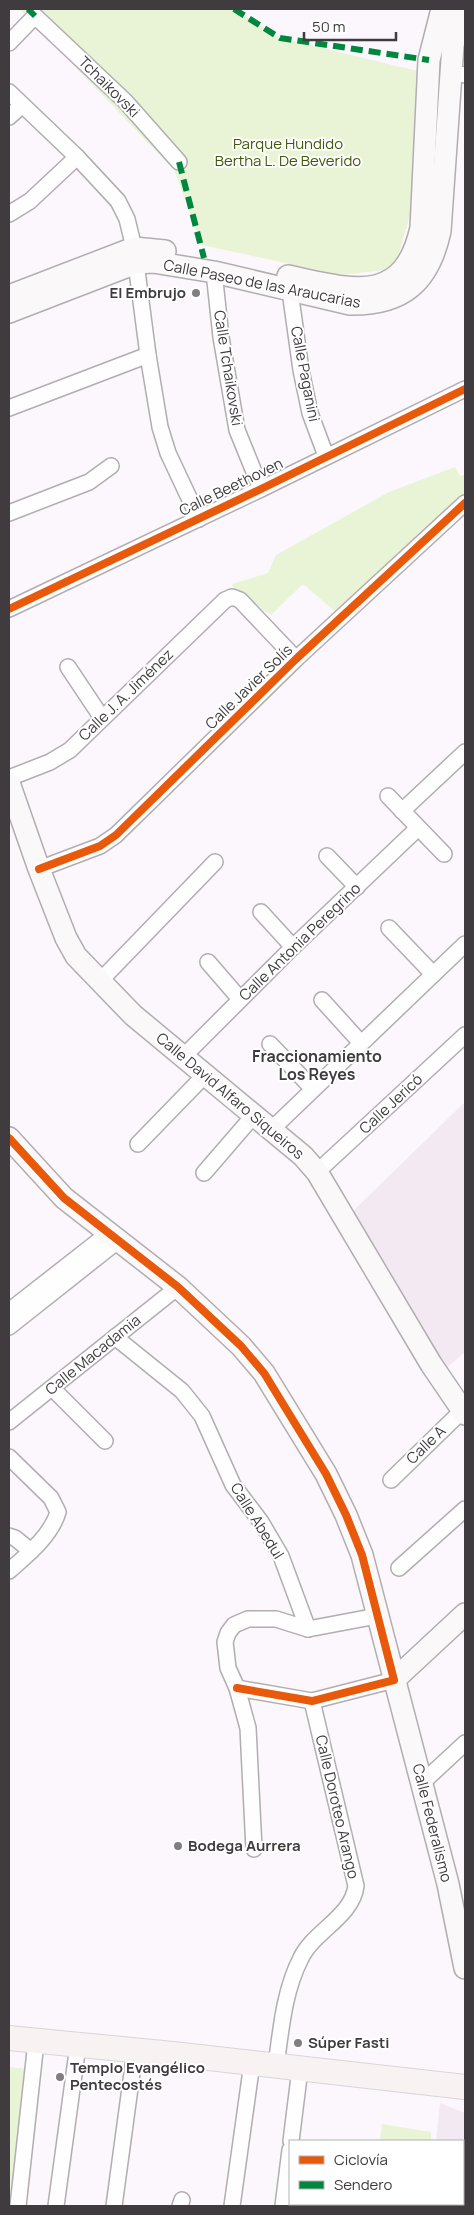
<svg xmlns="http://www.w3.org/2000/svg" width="474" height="2215" viewBox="0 0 474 2215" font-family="Manrope,sans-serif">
  <rect width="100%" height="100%" fill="#fcf7fc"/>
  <!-- built -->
  <g fill="#f3e9f3">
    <path d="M465 1102V1352L445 1369 350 1214Z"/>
    <path d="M440 2103 465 2113V2206H429V2204H463V2141H436Z"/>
  </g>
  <!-- green -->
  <g fill="#e9f4d6">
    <path d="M20 9H234L280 38 422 72 420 183 394 269 341 275 202 245 174 170Z"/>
    <path d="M455 467 460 476 465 474V502L338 614 303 584 271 615 236 593 232 584 268 573 276 555 389 492Z"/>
    <path d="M9 2067 28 2069 23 2206H9Z"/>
    <path d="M382 2124 431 2132V2141H380Z"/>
    <path d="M373 2204H427L426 2206H372Z"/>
  </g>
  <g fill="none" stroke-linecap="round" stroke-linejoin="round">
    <defs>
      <g id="street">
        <path d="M9 43 35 16 125 101 179 162"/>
        <path d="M450 72 465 75"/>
        <path d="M9 92 77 157 118 201 127 219 134 248"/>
        <path d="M9 117 21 106"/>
        <path d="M9 214 30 201 77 157"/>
        <path d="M136 263 148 355 160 427 168 453 199 519"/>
        <path d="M214 272 221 337 237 430 261 489"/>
        <path d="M290 291 301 370 310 413 326 456"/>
        <path d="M9 408 148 355"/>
        <path d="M9 513 89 482 111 466"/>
        <path d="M9 609 261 489 465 389"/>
        <path d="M68 667 102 718"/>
        <path d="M9 778 50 762 70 750 225 600 232 597 240 600 296 659"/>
        <path d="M388 796 444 854"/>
        <path d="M402 811 465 752"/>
        <path d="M327 856 357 887"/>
        <path d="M39 869 100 846 116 835 296 659 465 503"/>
        <path d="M261 912 293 947"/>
        <path d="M389 928 433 974"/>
        <path d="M208 962 240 999"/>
        <path d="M99 982 215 862"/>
        <path d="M322 1000 361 1043"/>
        <path d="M270 1044 313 1089"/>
        <path d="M183 1057 293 947 418 828"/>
        <path d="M272 1129 465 944"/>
        <path d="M138 1144 205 1075"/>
        <path d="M317 1172 465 1035"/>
        <path d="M204 1173 255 1114"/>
        <path d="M9 1311 110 1232"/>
        <path d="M9 1327 119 1240"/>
        <path d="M115 1337 182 1391 202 1416 233 1485 261 1522 281 1556 308 1629"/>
        <path d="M52 1388 105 1441"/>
        <path d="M9 1422 178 1287"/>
        <path d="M9 1457 51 1498 58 1512C51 1536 27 1555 9 1571"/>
        <path d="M391 1480 465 1408"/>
        <path d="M9 1536 15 1538 31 1551"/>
        <path d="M399 1568 465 1509"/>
        <path d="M237 1688 312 1701 394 1680"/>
        <path d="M423 1782 465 1743"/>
        <path d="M254 1849 248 1728 237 1688 228 1668 225 1642 228 1633 234 1625 248 1619H276L308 1629 377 1616"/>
        <path d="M276 2066C281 2029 284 1991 301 1958 314 1931 352 1917 356 1886L312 1701"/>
        <path d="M291 2141 300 2069"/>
        <path d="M18 2206 36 2042"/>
        <path d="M56 2206 78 2045"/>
        <path d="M114 2206 135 2051"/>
        <path d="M180 2206 182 2200"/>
        <path d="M232 2206 252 2063"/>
        <path d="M283 2206 290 2150"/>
      </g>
      <g id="secondary">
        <path d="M288 276C350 289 403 308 421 228L429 60 442 9"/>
        <path d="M9 296 134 248 165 251"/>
        <path d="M9 312 136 263 153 262 214 272 350 304C403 305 429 282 440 231L453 45 463 9"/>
        <path d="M9 783 39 869 66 938 76 956 133 1015 303 1156 317 1172 431 1364 465 1414"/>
        <path d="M9 1138 64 1198 178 1287 241 1346 264 1373 326 1474 346 1515 362 1555 448 1884 465 1968"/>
        <path d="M394 1680 465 1614"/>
      </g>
      <path id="primary" d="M9 2038 173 2054 465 2087"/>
    </defs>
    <!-- street casing -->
    <use href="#street" stroke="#b1adb1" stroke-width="18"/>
    <!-- secondary casing -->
    <use href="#secondary" stroke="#b1adb1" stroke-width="24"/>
    <!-- primary casing -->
    <use href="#primary" stroke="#d8d5d8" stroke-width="26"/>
    <!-- street -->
    <use href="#street" stroke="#fffeff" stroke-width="15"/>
    <!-- secondary -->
    <use href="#secondary" stroke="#fbf8f9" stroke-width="21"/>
    <!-- primary -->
    <use href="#primary" stroke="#f8f2f2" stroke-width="24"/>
    <!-- quiet -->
    <g stroke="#00873e" stroke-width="6" stroke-dasharray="12 6" stroke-linecap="butt">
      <path d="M28 9 35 16"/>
      <path d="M234 9 280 38 429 60"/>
      <path d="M179 162 204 258"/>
    </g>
    <defs>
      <g id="cycleway">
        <path d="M9 609 261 489 465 389"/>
        <path d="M39 869 100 846 116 835 296 659 465 503"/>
        <path d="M9 1138 64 1198 178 1287 241 1346 264 1373 326 1474 346 1515 362 1555 394 1680 312 1701 237 1688"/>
      </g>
    </defs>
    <!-- cycleway casing -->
    <use href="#cycleway" stroke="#fff" stroke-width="11"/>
    <!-- cycleway -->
    <use href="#cycleway" stroke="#e8590c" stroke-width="8"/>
  </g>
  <!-- markers -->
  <g fill="#817d81" stroke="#fff" stroke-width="2">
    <circle cx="196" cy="293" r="5"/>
    <circle cx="178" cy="1846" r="5"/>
    <circle cx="298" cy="2043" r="5"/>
    <circle cx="60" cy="2077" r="5"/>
  </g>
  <g text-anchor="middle" stroke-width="4" stroke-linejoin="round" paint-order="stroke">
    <!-- street labels -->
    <g font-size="15" fill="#3f3b3f" stroke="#fff">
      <text transform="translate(109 87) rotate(45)" y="5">Tchaikovski</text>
      <text transform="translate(262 284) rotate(11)" y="5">Calle Paseo de las Araucarias</text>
      <text transform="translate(228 368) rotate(81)" y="5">Calle Tchaikovski</text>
      <text transform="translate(305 374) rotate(79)" y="5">Calle Paganini</text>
      <text transform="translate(231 487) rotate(-26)" y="5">Calle Beethoven</text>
      <text transform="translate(249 687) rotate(-44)" y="5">Calle Javier Solís</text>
      <text transform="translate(126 695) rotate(-44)" y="5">Calle J. A. Jiménez</text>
      <text transform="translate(300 942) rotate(-44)" y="5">Calle Antonia Peregrino</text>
      <text transform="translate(230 1096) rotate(40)" y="5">Calle David Alfaro Siqueiros</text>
      <text transform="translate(391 1104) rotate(-43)" y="5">Calle Jericó</text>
      <text transform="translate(93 1355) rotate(-39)" y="5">Calle Macadamia</text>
      <text transform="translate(426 1445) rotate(-44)" y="5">Calle A</text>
      <text transform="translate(257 1521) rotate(58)" y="5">Calle Abedul</text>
      <text transform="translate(337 1807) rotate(77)" y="5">Calle Doroteo Arango</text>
      <text transform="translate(432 1823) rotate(76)" y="5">Calle Federalismo</text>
    </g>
    <!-- park labels -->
    <g font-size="15" fill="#415809" stroke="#fff">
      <text x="288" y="149">Parque Hundido<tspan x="288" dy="17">Bertha L. De Beverido</tspan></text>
    </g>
    <!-- poi labels -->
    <g font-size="15" font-weight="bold" fill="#3f3b3f" stroke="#fff" text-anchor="start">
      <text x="186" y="298" text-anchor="end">El Embrujo</text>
      <text x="188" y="1851">Bodega Aurrera</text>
      <text x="308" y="2048">Súper Fasti</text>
      <text x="70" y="2073">Templo Evangélico<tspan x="70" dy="17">Pentecostés</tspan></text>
    </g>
    <!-- neighbourhood labels -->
    <g font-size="16" font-weight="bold" fill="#3f3b3f" stroke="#fff">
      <text x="317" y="1062">Fraccionamiento<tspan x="317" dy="18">Los Reyes</tspan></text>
    </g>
  </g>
  <!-- border -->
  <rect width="474" height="2215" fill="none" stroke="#3f3b3f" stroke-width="20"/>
  <!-- legend -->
  <rect x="289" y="2140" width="175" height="65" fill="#ffffff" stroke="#b2b1b2"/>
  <rect x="299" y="2156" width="25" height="8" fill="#e8590c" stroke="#b2b1b2"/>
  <text x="334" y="2165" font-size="15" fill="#3f3b3f">Ciclovía</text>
  <rect x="299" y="2181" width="25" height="8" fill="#00873e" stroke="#b2b1b2"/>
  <text x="334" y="2190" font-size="15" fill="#3f3b3f">Sendero</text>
  <!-- scale -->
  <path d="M304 32v8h92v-8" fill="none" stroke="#3f3b3f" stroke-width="2.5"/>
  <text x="312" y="32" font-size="15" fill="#3f3b3f" stroke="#ffffff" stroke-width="4" paint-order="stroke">50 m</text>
</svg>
